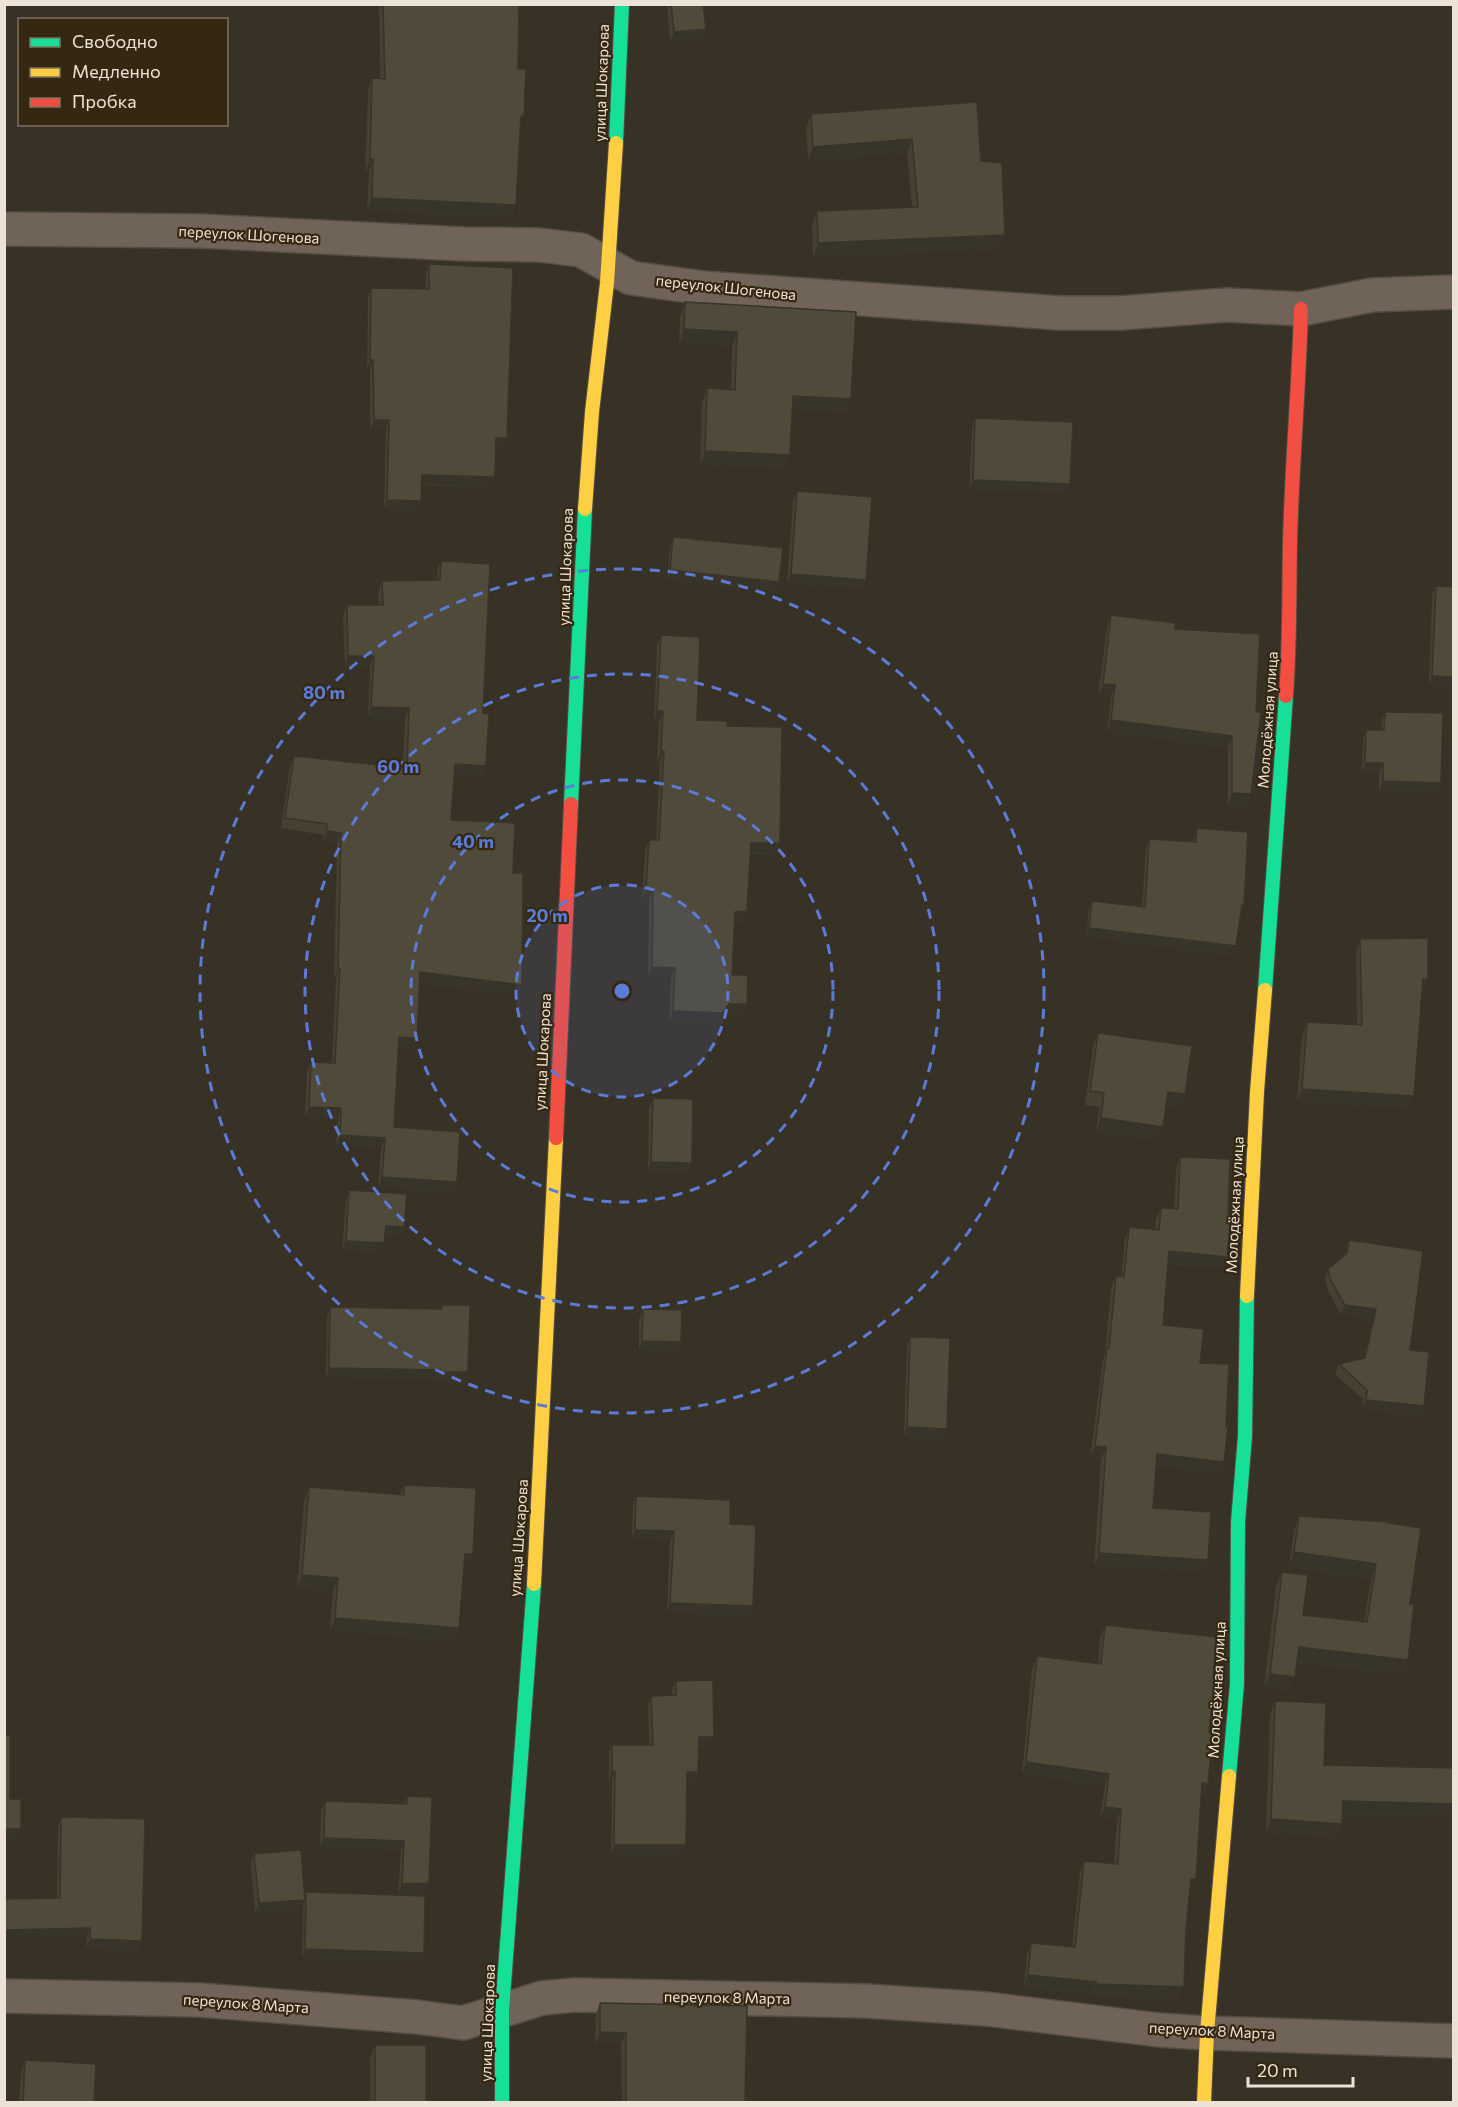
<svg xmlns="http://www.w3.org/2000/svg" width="1458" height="2107" viewBox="0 0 1458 2107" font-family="Commissioner,sans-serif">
  <rect width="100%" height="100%" fill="#383125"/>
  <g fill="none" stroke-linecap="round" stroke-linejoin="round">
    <defs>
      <g id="street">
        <path d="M4 229 200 231 464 244 539 245 581 250 631 278 704 288 1060 313H1120L1227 305 1301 309 1372 295 1454 292"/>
        <path d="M4 1996 200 2000 417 2017 463 2023 542 1998 575 1995 867 2001 987 2009 1159 2030 1207 2033 1454 2041"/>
      </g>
      <g id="fast">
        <path d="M616 143 622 4"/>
        <path d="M571 804 585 509"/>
        <path d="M1265 990 1286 696"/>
        <path d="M1229 1776 1237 1684 1238 1522 1245 1436 1247 1296"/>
        <path d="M502 2102V2011L534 1584"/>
      </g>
      <g id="slow">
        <path d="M585 509 592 412 607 283 616 143"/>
        <path d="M1247 1296 1257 1092 1265 990"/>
        <path d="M534 1584 556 1138"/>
        <path d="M1204 2102 1207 2033 1229 1776"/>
      </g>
      <g id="jam">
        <path d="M1286 696C1290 644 1289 593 1290 541 1292 464 1299 386 1301 309"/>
        <path d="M556 1138 571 804"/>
      </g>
    </defs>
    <!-- street casing -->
    <use href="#street" stroke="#534d43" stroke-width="36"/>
    <!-- fast casing -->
    <use href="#fast" stroke="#534d43" stroke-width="16"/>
    <!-- slow casing -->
    <use href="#slow" stroke="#534d43" stroke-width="16"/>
    <!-- jam casing -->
    <use href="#jam" stroke="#534d43" stroke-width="16"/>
    <!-- street -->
    <use href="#street" stroke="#706358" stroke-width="33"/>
    <!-- fast -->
    <use href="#fast" stroke="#16e098" stroke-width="14"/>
    <!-- slow -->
    <use href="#slow" stroke="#ffcf43" stroke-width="14"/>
    <!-- jam -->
    <use href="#jam" stroke="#f24e42" stroke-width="14"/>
  </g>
  <!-- wall -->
  <g fill="#454032">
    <path d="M379 4H519L518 69 524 116 520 127 512 218 367 210 369 172H365L368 91 372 78 380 79Z"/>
    <path d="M667 4H703L706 29 702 38 670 42Z"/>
    <path d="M977 102 981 161 999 249 813 257 812 225 817 211 912 207 907 153 808 161 806 128 811 114Z"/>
    <path d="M429 264 507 438 503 448 496 447 491 487 421 485V501L417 511 384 509 386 429H370V369H367L368 297 371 288 425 289 426 274Z"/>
    <path d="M685 302 851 399 846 413 792 410 785 469 700 465 702 402 707 388 731 389 732 346 679 344 680 316Z"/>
    <path d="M975 418 1070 484 1067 493 969 490 972 428Z"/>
    <path d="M797 491 866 580 863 589 787 584 793 501Z"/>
    <path d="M673 537 779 582 776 591 667 580 670 546Z"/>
    <path d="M441 561 483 713 486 766 483 776 454 775 451 820 513 873 522 985 518 995 420 983 417 1038 413 1049 398 1048 394 1127 453 1192 378 1187 381 1148 336 1146 338 1119 305 1117 307 1072 311 1062 332 1063 336 978H334L337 844 323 842 324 835 281 828 290 766 294 756 403 768 405 719 368 717 370 666 345 667 343 616 347 605H379L378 592 382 581 437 580V571Z"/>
    <path d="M1436 586 1454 587V687L1429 685 1432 595Z"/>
    <path d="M1111 615 1175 629 1260 634 1251 794 1246 806 1228 805V748L1107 732 1111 697 1098 696 1107 627Z"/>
    <path d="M661 635 697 720 727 726 780 843 776 854H750L747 911 743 922 735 923 732 975 747 1004 743 1015H725L718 1024 669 1022 671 978H648L649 900H642L645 851 649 840H656L660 762H657L659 722 654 721 657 646Z"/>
    <path d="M1385 712 1441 783 1438 793 1379 791V773H1362L1363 739 1366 730H1381L1382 721Z"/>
    <path d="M1197 828 1244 905 1240 914 1233 956 1086 937 1089 910 1092 901 1142 907 1146 848 1149 839 1194 842V838Z"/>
    <path d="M1360 939 1423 992H1422L1409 1109 1297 1102 1302 1035 1307 1022 1357 1025 1356 952Z"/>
    <path d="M1098 1033 1185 1094 1180 1108 1166 1106 1158 1141 1096 1132 1099 1107 1085 1105 1093 1047Z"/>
    <path d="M653 1098 688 1173 648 1172 649 1108Z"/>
    <path d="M1180 1157 1223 1269 1168 1264 1163 1325 1200 1363 1224 1462 1219 1474 1156 1466 1153 1508 1204 1572 1094 1565 1101 1459 1090 1458 1103 1360 1105 1354 1111 1288 1116 1276 1121 1277 1125 1239 1129 1227 1155 1230 1156 1220 1161 1208 1174 1209 1176 1169Z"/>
    <path d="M349 1190 404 1227 401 1236 385 1235 384 1243 381 1253 342 1250 346 1200Z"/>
    <path d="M1349 1240 1410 1350 1424 1406 1420 1416 1362 1409 1363 1399 1335 1374 1339 1364 1364 1358 1373 1319 1341 1314 1327 1289 1325 1278 1328 1269 1345 1255Z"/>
    <path d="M442 1305 468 1372 465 1382 438 1381V1379L326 1378 327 1317 330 1307 441 1309Z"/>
    <path d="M643 1309 681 1342 677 1352 639 1350V1319Z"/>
    <path d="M910 1337 944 1438 904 1437 907 1346Z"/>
    <path d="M404 1485 468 1567H464L454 1641 330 1631 333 1591 297 1588 304 1500 309 1487 400 1494Z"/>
    <path d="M636 1496 730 1524 749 1615 667 1612 670 1541 632 1539 633 1506Z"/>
    <path d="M1299 1516 1389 1523 1410 1604 1408 1660 1403 1674 1297 1662 1290 1691 1264 1688 1276 1586 1282 1572 1303 1615 1364 1622 1371 1579 1289 1567 1294 1530Z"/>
    <path d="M1105 1625 1209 1732 1208 1784 1204 1795H1201L1191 1891H1190L1180 1999 1092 1996V1994L1024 1987 1027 1955 1031 1943 1072 1947 1080 1872 1084 1861 1114 1864 1117 1820 1100 1818 1105 1785 1022 1774 1032 1668 1037 1656 1098 1663 1100 1637Z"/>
    <path d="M676 1681 711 1746 698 1747V1772L695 1782H686L682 1855 611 1854 612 1781H609V1754L612 1745H649L648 1705 651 1696 672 1695V1690Z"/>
    <path d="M1275 1701 1324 1765 1343 1815 1342 1824 1337 1838 1266 1833 1270 1715Z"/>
    <path d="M407 1796 429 1883 425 1893 398 1894 401 1850 320 1847 321 1811 325 1801 404 1804Z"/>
    <path d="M61 1817 142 1941 138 1951 86 1948 87 1937 57 1898 58 1827Z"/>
    <path d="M254 1854 305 1897 306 1892 424 1953 421 1961 302 1957 303 1904 301 1909 255 1913 251 1863Z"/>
    <path d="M600 2003 745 2103H622L621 2044H595L596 2014Z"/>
    <path d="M375 2045 426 2103H370V2058Z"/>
    <path d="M25 2060 94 2103H19L21 2072Z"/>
  </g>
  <!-- shaded-wall -->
  <g fill="#383429">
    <path d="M706 29 702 38 670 42 674 32Z"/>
    <path d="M521 116H524L520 129Z"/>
    <path d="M912 139 907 153 808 161 813 147Z"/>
    <path d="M370 159H373L369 172H365Z"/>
    <path d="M372 198 516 205 512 218 367 210Z"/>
    <path d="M1005 235 999 249 813 257 818 243Z"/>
    <path d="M684 329 737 332 732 346 679 344Z"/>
    <path d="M370 360H373L370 369H367Z"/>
    <path d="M793 396 851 399 846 413 788 410Z"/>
    <path d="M374 420H389L386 429H370Z"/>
    <path d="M496 438H507L503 448 493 447Z"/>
    <path d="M705 451 790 455 785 469 700 465Z"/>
    <path d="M422 475 495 477 491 487 418 484Z"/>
    <path d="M973 480 1070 484 1067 493 969 490Z"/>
    <path d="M387 500 421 501 417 511 384 509Z"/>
    <path d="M670 570 779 582 776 591 667 580Z"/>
    <path d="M791 574 866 580 863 589 787 584Z"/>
    <path d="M348 656H374L370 666 345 667Z"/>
    <path d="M1432 676 1454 677V687L1429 685Z"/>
    <path d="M1103 684 1115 685 1111 697 1098 696Z"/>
    <path d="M371 707 409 708 405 719 368 717Z"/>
    <path d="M657 711H663L659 722 654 721Z"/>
    <path d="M1111 720 1232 736 1228 748 1107 732Z"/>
    <path d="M661 751H664L660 762H657Z"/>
    <path d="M1365 763H1383L1379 773H1362Z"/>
    <path d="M455 764 486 766 483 776 451 774Z"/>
    <path d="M1383 781 1441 783 1438 793 1379 791Z"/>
    <path d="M1232 793 1251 794 1246 806 1228 805Z"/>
    <path d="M327 831 341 833 337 844 323 842Z"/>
    <path d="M751 843H780L776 854 747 853Z"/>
    <path d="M646 889H653L649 900H642Z"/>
    <path d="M747 911 743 922 731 923 735 912Z"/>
    <path d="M1089 928 1236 946 1233 956 1086 937Z"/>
    <path d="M652 967 675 968 671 978H648Z"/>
    <path d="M338 968H340L336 978H334Z"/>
    <path d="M420 972 522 985 518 995 416 982Z"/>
    <path d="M1423 979H1428L1423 992H1418Z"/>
    <path d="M729 1004H747L743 1015H725L718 1024 669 1022 673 1011Z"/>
    <path d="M399 1037 417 1038 413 1049 395 1048Z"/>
    <path d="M1302 1089 1414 1096 1409 1109 1297 1102Z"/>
    <path d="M1168 1092 1185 1094 1180 1108 1163 1106Z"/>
    <path d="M309 1107 341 1108 338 1119 305 1117Z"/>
    <path d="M1101 1118 1163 1127 1158 1141 1096 1132Z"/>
    <path d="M340 1135 385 1138 381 1148 336 1146Z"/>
    <path d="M651 1162 692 1163 688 1173 648 1172Z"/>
    <path d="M382 1177 457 1182 453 1192 378 1187Z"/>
    <path d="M386 1226 404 1227 401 1236 383 1235Z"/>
    <path d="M346 1241 384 1243 381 1253 342 1250Z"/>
    <path d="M1169 1251 1227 1257 1223 1269 1165 1263Z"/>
    <path d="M1345 1305 1376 1309 1373 1319 1341 1314Z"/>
    <path d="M642 1341 681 1342 677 1352 639 1350Z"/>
    <path d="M329 1368 441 1370 438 1379 326 1378Z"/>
    <path d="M441 1372H468L465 1382 438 1381Z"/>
    <path d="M1366 1400 1424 1406 1420 1416 1362 1409Z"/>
    <path d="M907 1427 947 1429 944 1438 904 1437Z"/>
    <path d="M1095 1446 1106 1447 1101 1459 1090 1458Z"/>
    <path d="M1157 1454 1224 1462 1219 1474 1153 1466Z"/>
    <path d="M635 1530 674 1531 670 1541 632 1539Z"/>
    <path d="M1294 1552 1376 1564 1371 1579 1289 1567Z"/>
    <path d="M1099 1553 1208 1560 1204 1572 1094 1565Z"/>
    <path d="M465 1554H473L468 1567H460Z"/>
    <path d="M302 1575 338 1578 333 1591 297 1588Z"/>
    <path d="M670 1603 753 1606 749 1615 667 1612Z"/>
    <path d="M335 1618 459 1628 454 1641 330 1631Z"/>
    <path d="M1299 1647 1408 1660 1403 1674 1294 1661Z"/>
    <path d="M1270 1674 1295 1677 1290 1691 1264 1688Z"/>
    <path d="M699 1737H714L711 1746 695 1747Z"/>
    <path d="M1026 1762 1109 1774 1105 1785 1022 1774Z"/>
    <path d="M612 1772H615L612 1781H609Z"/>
    <path d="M687 1772H698L695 1782H683Z"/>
    <path d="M1202 1783 1208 1784 1204 1795H1198Z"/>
    <path d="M1343 1801 1454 1804V1818L1338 1815Z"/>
    <path d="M1105 1807 1121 1809 1117 1820 1100 1818Z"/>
    <path d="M1271 1819 1342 1824 1337 1838 1266 1833Z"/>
    <path d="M4 1829H21L17 1840H4Z"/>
    <path d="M324 1838 404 1841 401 1850 320 1847Z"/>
    <path d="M614 1845H686L682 1855 611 1854Z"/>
    <path d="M1191 1879H1196L1191 1891H1187Z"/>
    <path d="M429 1883 425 1893 398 1894 402 1884Z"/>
    <path d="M305 1900 301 1909 255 1913 259 1903Z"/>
    <path d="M90 1928 87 1937 4 1939V1930Z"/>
    <path d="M90 1939 142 1941 138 1951 86 1948Z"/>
    <path d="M305 1949 424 1953 421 1961 302 1957Z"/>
    <path d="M1028 1975 1096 1982 1092 1994 1024 1987Z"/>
    <path d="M1096 1984 1184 1987 1180 1999 1092 1996Z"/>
    <path d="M600 2032 626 2033 621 2044H595Z"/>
  </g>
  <!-- building -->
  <g fill="#504a3a" stroke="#383429" stroke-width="1.5">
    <path d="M383 4H519L518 69H526L524 116H521L516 205 372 198 373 159H370L372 78 385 79Z"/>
    <path d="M671 4H703L706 29 674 32Z"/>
    <path d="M977 102 981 161 1002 163 1005 235 818 243 817 211 918 207 912 139 813 147 811 114Z"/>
    <path d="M429 264 513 268 507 438H496L495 477 422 475 421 501 387 500 389 420H374L373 360H370L371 288 429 289Z"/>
    <path d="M685 302 856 312 851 399 793 396 790 455 705 451 707 388 735 390 737 332 684 329Z"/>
    <path d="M975 418 1073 422 1070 484 973 480Z"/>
    <path d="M797 491 872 497 866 580 791 574Z"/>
    <path d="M673 537 783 548 779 582 670 570Z"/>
    <path d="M441 561 490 564 483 713 489 714 486 766 455 764 451 820 515 823 513 873H523L522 985 420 972 417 1038 399 1037 394 1127 460 1132 457 1182 382 1177 385 1138 340 1135 341 1108 309 1107 311 1062 335 1063 340 968H338L341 833 327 831V824L285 818 294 756 407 768 409 708 371 707 374 656H348L347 605H383L382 581 440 580Z"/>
    <path d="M1436 586 1454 587V677L1432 676Z"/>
    <path d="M1111 615 1175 623V629L1260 634 1256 712H1261L1251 794 1232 793V736L1111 720 1115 685 1103 684Z"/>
    <path d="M661 635 700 637 697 720 728 721 727 726 782 727 780 843H751L747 911 735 912 732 975H748L747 1004H729L722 1013 673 1011 675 968 652 967 653 889H646L649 840H659L664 751H661L663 711H657Z"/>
    <path d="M1385 712 1443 713 1441 783 1383 781V763H1365L1366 730H1384Z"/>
    <path d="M1197 828 1248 832 1244 905H1242L1236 946 1089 928 1092 901 1145 907 1149 839 1196 842Z"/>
    <path d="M1428 938V979H1423L1414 1096 1302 1089 1307 1022 1362 1025 1360 939Z"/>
    <path d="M1098 1033 1192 1046 1185 1094 1168 1092 1163 1127 1101 1118 1104 1093 1090 1091Z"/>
    <path d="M653 1098 693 1099 692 1163 651 1162Z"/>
    <path d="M1180 1157 1230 1159 1228 1214 1231 1215 1227 1257 1169 1251 1163 1325 1204 1329 1200 1363 1229 1364 1226 1427H1228L1224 1462 1157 1454 1153 1508 1211 1512 1208 1560 1099 1553 1106 1447 1095 1446 1107 1348H1109L1116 1276 1124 1277 1129 1227 1159 1230 1161 1208 1178 1209Z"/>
    <path d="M349 1190 407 1194 404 1227 386 1226 384 1243 346 1241Z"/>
    <path d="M1349 1240 1423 1251 1410 1350 1429 1352 1424 1406 1366 1400 1367 1390 1339 1364 1365 1358 1376 1309 1345 1305 1330 1279 1328 1269 1347 1253Z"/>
    <path d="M442 1305H470L468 1372H441V1370L329 1368 330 1307 442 1309Z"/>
    <path d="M643 1309 682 1310 681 1342 642 1341Z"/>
    <path d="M910 1337 950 1338 947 1429 907 1427Z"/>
    <path d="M404 1485 476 1488 473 1554H465L459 1628 335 1618 338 1578 302 1575 309 1487 404 1495Z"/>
    <path d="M636 1496 730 1500V1524L756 1525 753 1606 670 1603 674 1531 635 1530Z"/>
    <path d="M1299 1516 1389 1522V1523L1421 1528 1410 1604H1414L1408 1660 1299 1647 1295 1677 1270 1674 1282 1572 1308 1575 1303 1615 1367 1622 1376 1564 1294 1552Z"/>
    <path d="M1105 1625 1217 1637 1213 1677H1215L1209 1732H1213L1208 1784 1202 1783 1196 1879H1191L1186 1929 1184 1987 1096 1984V1982L1028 1975 1031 1943 1075 1947 1084 1861 1118 1864 1121 1809 1105 1807 1109 1774 1026 1762 1037 1656 1101 1664Z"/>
    <path d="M713 1680 714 1737H699L698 1772H687L686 1845H614L615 1772H612V1745H653L651 1696 676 1695V1681Z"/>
    <path d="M1275 1701 1326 1703 1324 1765 1454 1768V1804L1343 1801 1342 1824 1271 1819Z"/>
    <path d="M4 1735H10V1799H21V1829H4Z"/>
    <path d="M407 1796 432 1797 429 1883 402 1884 404 1841 324 1838 325 1801 407 1804Z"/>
    <path d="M61 1817 145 1819 142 1941 90 1939V1928L4 1930V1899L60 1898Z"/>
    <path d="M301 1850 305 1900 259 1903 254 1854Z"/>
    <path d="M306 1892 425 1896 424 1953 305 1949Z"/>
    <path d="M600 2003 747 2006 745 2103H626V2033L600 2032Z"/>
    <rect x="375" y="2045" width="51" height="58"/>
    <path d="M25 2060 96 2064 94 2103H23Z"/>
  </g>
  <!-- distance rings -->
  <circle cx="622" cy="991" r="106" fill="#5b7bd7" fill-opacity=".12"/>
  <g fill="none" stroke="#5b7bd7" stroke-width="3" stroke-dasharray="10 8">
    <circle cx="622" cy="991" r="106"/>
    <circle cx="622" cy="991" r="211"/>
    <circle cx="622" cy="991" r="317"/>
    <circle cx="622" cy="991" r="422"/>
  </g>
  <g text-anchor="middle" stroke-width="4.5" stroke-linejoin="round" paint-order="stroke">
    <!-- street labels -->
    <g font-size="15" fill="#ece3d6" stroke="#352813">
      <text transform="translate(602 83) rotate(-88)" y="5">улица Шокарова</text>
      <text transform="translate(249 235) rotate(3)" y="5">переулок Шогенова</text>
      <text transform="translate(726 288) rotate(6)" y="5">переулок Шогенова</text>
      <text transform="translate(566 567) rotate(-88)" y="5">улица Шокарова</text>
      <text transform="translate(1268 720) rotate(-86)" y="5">Молодёжная улица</text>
      <text transform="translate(543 1052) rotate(-87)" y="5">улица Шокарова</text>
      <text transform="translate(1235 1205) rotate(-87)" y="5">Молодёжная улица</text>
      <text transform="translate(519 1538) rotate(-86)" y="5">улица Шокарова</text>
      <text transform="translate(1217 1690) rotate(-87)" y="5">Молодёжная улица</text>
      <text transform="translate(727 1998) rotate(1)" y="5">переулок 8 Марта</text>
      <text transform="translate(246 2004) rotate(4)" y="5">переулок 8 Марта</text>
      <text transform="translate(488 2023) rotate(-88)" y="5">улица Шокарова</text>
      <text transform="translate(1212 2031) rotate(3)" y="5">переулок 8 Марта</text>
    </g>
  </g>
  <circle cx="622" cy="991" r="9" fill="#5b7bd7" stroke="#352813" stroke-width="3"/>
  <g font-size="18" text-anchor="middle" font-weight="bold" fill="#5b7bd7" stroke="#352813" stroke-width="4.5" stroke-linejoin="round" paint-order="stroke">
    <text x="324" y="699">80 m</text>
    <text x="398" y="773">60 m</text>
    <text x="473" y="848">40 m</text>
    <text x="547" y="922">20 m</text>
  </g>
  <!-- border -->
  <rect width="1458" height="2107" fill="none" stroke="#ece3d6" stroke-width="12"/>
  <!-- legend -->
  <rect x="18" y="18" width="210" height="108" fill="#352813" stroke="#7e7361" stroke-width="1.5"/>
  <rect x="30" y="38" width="30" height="9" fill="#16e098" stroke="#7e7361" stroke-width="1.5"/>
  <text x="72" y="48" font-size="18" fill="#ece3d6">Свободно</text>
  <rect x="30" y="68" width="30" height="9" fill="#ffcf43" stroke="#7e7361" stroke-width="1.5"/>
  <text x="72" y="78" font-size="18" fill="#ece3d6">Медленно</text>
  <rect x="30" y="98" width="30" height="9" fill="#f24e42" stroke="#7e7361" stroke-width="1.5"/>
  <text x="72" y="108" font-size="18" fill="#ece3d6">Пробка</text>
  <!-- scale -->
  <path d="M1248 2077v9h105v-9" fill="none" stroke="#ece3d6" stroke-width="3"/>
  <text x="1257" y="2077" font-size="18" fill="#ece3d6" stroke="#352813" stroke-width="4.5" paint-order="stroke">20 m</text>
</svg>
